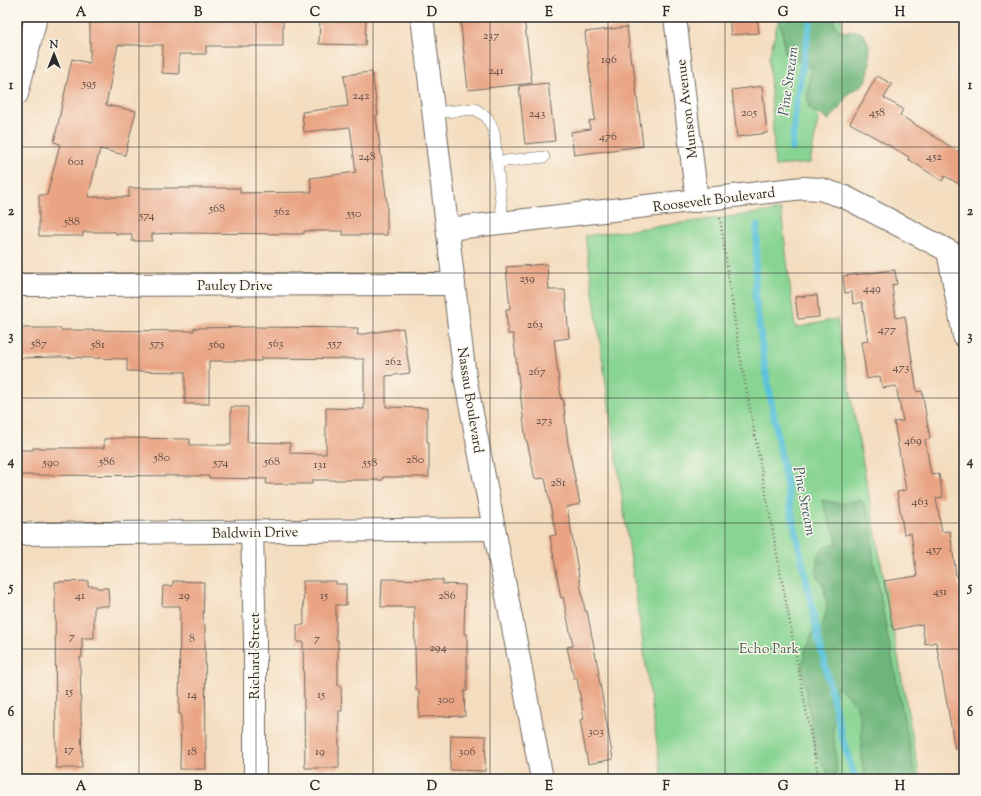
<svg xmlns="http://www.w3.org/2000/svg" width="981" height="796" viewBox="0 0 981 796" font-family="'Sorts Mill Goudy',serif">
  <rect width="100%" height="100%" fill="#fbf7ec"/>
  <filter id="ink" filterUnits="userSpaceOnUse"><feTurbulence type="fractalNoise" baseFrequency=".025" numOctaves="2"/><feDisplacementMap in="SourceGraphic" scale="8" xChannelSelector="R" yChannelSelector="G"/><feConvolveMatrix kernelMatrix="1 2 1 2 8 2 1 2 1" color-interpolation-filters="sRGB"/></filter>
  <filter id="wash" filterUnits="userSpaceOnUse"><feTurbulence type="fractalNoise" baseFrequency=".012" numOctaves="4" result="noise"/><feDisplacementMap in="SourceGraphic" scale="16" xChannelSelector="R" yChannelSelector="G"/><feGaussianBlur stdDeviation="0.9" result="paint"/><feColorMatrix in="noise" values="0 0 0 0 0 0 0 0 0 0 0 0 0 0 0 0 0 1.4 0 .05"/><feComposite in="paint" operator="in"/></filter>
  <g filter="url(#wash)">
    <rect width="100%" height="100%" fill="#f4ddbf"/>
    <!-- green -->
    <g fill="#88d492" stroke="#5a805e">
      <path d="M779 17H780L785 54 791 55 796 60 806 63 811 71 808 93 809 107 819 114 810 163 775 166 769 58Z"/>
      <path d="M834 17H842L841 31C834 28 835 24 834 17Z"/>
      <path d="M781 210 795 328 837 319 920 779H662L585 236Z"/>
    </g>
    <!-- forest -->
    <g fill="#6eb67c" stroke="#4c7054">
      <path d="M780 17H834C834 21 834 26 837 29 842 35 853 28 860 32 873 38 872 73 864 83 861 88 854 89 849 93 845 97 844 102 841 106 838 111 833 115 829 120 824 119 822 115 818 113 814 111 816 114 812 111 803 104 811 81 811 71L806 63 796 60 791 55 785 54Z"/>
      <path d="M822 500C829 502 837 504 845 503 851 502 855 500 861 500 874 517 871 543 874 562 887 635 902 707 916 779H867C855 756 868 729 856 706 852 699 843 692 837 685L833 728 837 770 834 779H832L816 754 802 667 806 647 813 633 823 623 827 608 824 585 817 577C817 567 815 552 825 547 829 545 834 545 838 543L826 513Z"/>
    </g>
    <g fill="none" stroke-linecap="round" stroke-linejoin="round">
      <!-- stream -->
      <g stroke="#5cc2d9" stroke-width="7">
        <path d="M792 149 796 103 811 17"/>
        <path d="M757 225 755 295 765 367 790 505 820 645 843 741 855 779"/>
      </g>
    </g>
    <g id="blocks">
      <!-- building -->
      <g fill="#e9a483">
        <path d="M90 17H283V46H206V54H179V74L162 73 163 45H118L106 105 136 111 125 155 100 149 88 197H129V188H240V193L312 192 310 178 356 172 350 127 304 132 302 112 348 106 344 75 372 72 378 115 376 116 387 203V235H343V231H304V234L177 233 152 234V241H132V234H116V232H83V236H39V195H47L60 144 54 142 72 59 90 63Z"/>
        <path d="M320 17H366L365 45 319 44Z"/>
        <path d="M460 17H524L532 83 468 90Z"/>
        <path d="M729 17H757L759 33 731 35Z"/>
        <path d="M627 27 631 64 633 63 643 146 574 155 571 132 590 129 589 121 595 120 585 32Z"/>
        <path d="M877 76 892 84 884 98 903 109 900 115 964 155V187L945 176 942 181 908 159 909 157 850 123Z"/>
        <path d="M548 83 555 141 525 144 519 86Z"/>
        <path d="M762 86 767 133 737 137 732 90Z"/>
        <path d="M547 264 549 290H565L569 338 554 340 561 399H563L568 444 580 504 567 507 585 611H587L599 673H598L613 759 588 764 580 720 584 719 577 678H574L567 647 573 646 563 597 561 598 550 536 556 535 545 478 535 479 527 441H526L513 334H508L506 309H510L506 267Z"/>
        <path d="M895 270 897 284 892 285 896 318 905 316 917 392 922 391 930 439 925 440 931 475 939 474 943 497 936 498 942 532 950 531 956 576 957 575 964 614V748L955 749 936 642 925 644 922 624 893 630 884 581 917 576 911 533 904 534 897 492 906 490 894 422 903 421 896 386 882 388 880 376 867 379 861 342 868 341 862 302 853 304 852 292 845 293 843 276Z"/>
        <path d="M817 295 819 317 798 319 795 297Z"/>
        <path d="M254 327 358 328 357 335 403 328 410 373 386 376V407L427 408V442H429V477H383V480H312V484H266L267 479 209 478V476L17 475V450H33V448H104V439L121 438 190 439V445H231V407H248L247 442 290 443V453L326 454V408L364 409V359L261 358V361H209V404H185V372L127 371V359L60 357 17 358V328H60V330L194 331V328Z"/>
        <path d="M382 579 443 580V584L465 585 464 634H467V691H464L465 716 419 717V690H416L414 607H381Z"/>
        <path d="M88 581V586H97V588H108L109 606H94V638H82V657H80L82 768H56L55 582Z"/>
        <path d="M173 581 204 582 203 625H205L206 769H180L181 714H179L180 606H162L163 586H173Z"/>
        <path d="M303 581H336V584H346V605H336V640H338V686H341L342 711H339V768H305L303 642H297V625H304Z"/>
        <path d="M451 735 486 736 485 771 450 770Z"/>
      </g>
    </g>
  </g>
  <g filter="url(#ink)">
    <use href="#blocks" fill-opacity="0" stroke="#71695f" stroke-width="1"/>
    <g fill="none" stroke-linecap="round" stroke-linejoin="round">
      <defs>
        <g id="lane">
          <path d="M433 113 475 109 487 117 494 132 503 222"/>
          <path d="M497 162 544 157"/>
        </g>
        <g id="street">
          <path d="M675 17 697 201"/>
          <path d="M17 94 36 17"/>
          <path d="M448 229 759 193 803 188 820 189 845 197 964 259"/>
          <path d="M948 251 964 336"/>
          <path d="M17 285 454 284"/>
          <path d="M252 533 255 639V779"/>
          <path d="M17 534 494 529"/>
        </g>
        <path id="secondary" d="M422 17 465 377 542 779"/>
      </defs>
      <!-- lane casing -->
      <use href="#lane" stroke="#71695f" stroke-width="12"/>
      <!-- street casing -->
      <use href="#street" stroke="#71695f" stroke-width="24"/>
      <!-- secondary casing -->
      <use href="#secondary" stroke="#71695f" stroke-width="24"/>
      <!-- path -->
      <path stroke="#71695f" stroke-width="2.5" stroke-dasharray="1 3" stroke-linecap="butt" d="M720 218 739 350 819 779"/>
      <!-- lane -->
      <use href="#lane" stroke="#fff" stroke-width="11"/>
      <!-- street -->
      <use href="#street" stroke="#fff" stroke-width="22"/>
      <!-- secondary -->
      <use href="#secondary" stroke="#fff" stroke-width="22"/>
    </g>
  </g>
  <!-- grid -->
  <path fill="none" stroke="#2b2b2b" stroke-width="1" stroke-opacity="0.55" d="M139 17V779M256 17V779M373 17V779M490 17V779M608 17V779M725 17V779M842 17V779M17 147H964M17 273H964M17 398H964M17 523H964M17 649H964"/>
  <g text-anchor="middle" stroke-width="3" stroke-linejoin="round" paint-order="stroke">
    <!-- number labels -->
    <g font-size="12" fill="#5a4941">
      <text x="491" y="39">237</text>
      <text x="609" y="63">196</text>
      <text x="496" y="74">241</text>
      <text x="89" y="87">595</text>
      <text x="361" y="99">242</text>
      <text x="749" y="116">205</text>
      <text x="877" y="116">458</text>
      <text x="537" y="117">243</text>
      <text x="608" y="140">476</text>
      <text x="367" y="160">248</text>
      <text x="934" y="160">452</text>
      <text x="76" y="165">601</text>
      <text x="217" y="212">568</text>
      <text x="282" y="215">562</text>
      <text x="354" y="217">550</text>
      <text x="147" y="219">574</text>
      <text x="72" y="225">588</text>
      <text x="527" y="282">259</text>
      <text x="872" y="292">449</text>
      <text x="535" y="328">263</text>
      <text x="887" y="333">477</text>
      <text x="39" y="347">587</text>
      <text x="157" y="347">575</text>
      <text x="276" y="347">563</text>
      <text x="335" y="347">557</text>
      <text x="98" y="348">581</text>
      <text x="217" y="348">569</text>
      <text x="393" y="365">262</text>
      <text x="901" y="371">473</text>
      <text x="537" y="375">267</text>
      <text x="544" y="424">273</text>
      <text x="913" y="444">469</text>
      <text x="162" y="461">580</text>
      <text x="415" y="463">280</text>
      <text x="107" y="465">586</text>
      <text x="272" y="465">568</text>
      <text x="51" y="466">590</text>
      <text x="221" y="466">574</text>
      <text x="370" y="466">558</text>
      <text x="320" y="468">131</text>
      <text x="558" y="486">281</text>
      <text x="920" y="505">463</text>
      <text x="934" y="553">457</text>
      <text x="940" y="595">451</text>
      <text x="80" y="599">41</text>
      <text x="184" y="599">29</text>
      <text x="324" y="599">15</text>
      <text x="447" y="599">286</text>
      <text x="72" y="640">7</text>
      <text x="192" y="642">8</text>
      <text x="317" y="642">7</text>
      <text x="438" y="651">294</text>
      <text x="69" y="695">15</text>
      <text x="192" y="698">14</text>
      <text x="321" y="698">15</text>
      <text x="446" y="703">300</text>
      <text x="596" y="735">303</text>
      <text x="69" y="753">17</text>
      <text x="192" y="755">18</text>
      <text x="320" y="755">19</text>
      <text x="467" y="755">306</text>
    </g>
    <!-- street labels -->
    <g font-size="14" fill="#2b2b2b" stroke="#fbf7ec">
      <text transform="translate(686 109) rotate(-97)" y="5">Munson Avenue</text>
      <text transform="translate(714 199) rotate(-7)" y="5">Roosevelt Boulevard</text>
      <text x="235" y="290">Pauley Drive</text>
      <text transform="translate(471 400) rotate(81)" y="5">Nassau Boulevard</text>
      <text transform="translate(255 532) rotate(-1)" y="5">Baldwin Drive</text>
      <text transform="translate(254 656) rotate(-90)" y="5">Richard Street</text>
    </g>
    <!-- park labels -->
    <g font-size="14" fill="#475e4a" stroke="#fbf7ec">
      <text x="769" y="653">Echo Park</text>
    </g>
    <!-- water labels -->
    <g font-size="15" font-style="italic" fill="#3a585f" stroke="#fbf7ec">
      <text transform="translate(788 81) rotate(-82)" y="5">Pine Stream</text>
      <text transform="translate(805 501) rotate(79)" y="5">Pine Stream</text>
    </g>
  </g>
  <!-- margin -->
  <rect width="981" height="796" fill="none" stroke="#fbf7ec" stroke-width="44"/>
  <!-- north arrow -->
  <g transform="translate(54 54)" stroke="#fbf7ec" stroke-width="3" paint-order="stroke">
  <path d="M0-3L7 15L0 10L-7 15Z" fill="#2b2b2b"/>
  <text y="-6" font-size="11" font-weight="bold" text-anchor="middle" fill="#2b2b2b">N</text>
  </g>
  <rect x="22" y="22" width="937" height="752" fill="none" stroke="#2b2b2b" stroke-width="1.5"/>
  <g font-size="13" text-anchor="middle" font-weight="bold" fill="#2b2b2b">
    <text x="81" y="16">A</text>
    <text x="198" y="16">B</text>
    <text x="315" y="16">C</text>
    <text x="432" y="16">D</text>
    <text x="549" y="16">E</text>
    <text x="666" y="16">F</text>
    <text x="783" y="16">G</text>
    <text x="900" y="16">H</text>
    <text x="11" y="89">1</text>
    <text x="970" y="89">1</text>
    <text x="11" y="215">2</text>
    <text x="970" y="215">2</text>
    <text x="11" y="340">3</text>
    <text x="970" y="340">3</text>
    <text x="11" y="465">4</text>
    <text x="970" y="465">4</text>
    <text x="11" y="591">5</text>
    <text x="970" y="591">5</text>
    <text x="11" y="716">6</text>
    <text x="970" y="716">6</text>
    <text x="81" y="790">A</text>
    <text x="198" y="790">B</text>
    <text x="315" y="790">C</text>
    <text x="432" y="790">D</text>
    <text x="549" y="790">E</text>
    <text x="666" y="790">F</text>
    <text x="783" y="790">G</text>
    <text x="900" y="790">H</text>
  </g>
</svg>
